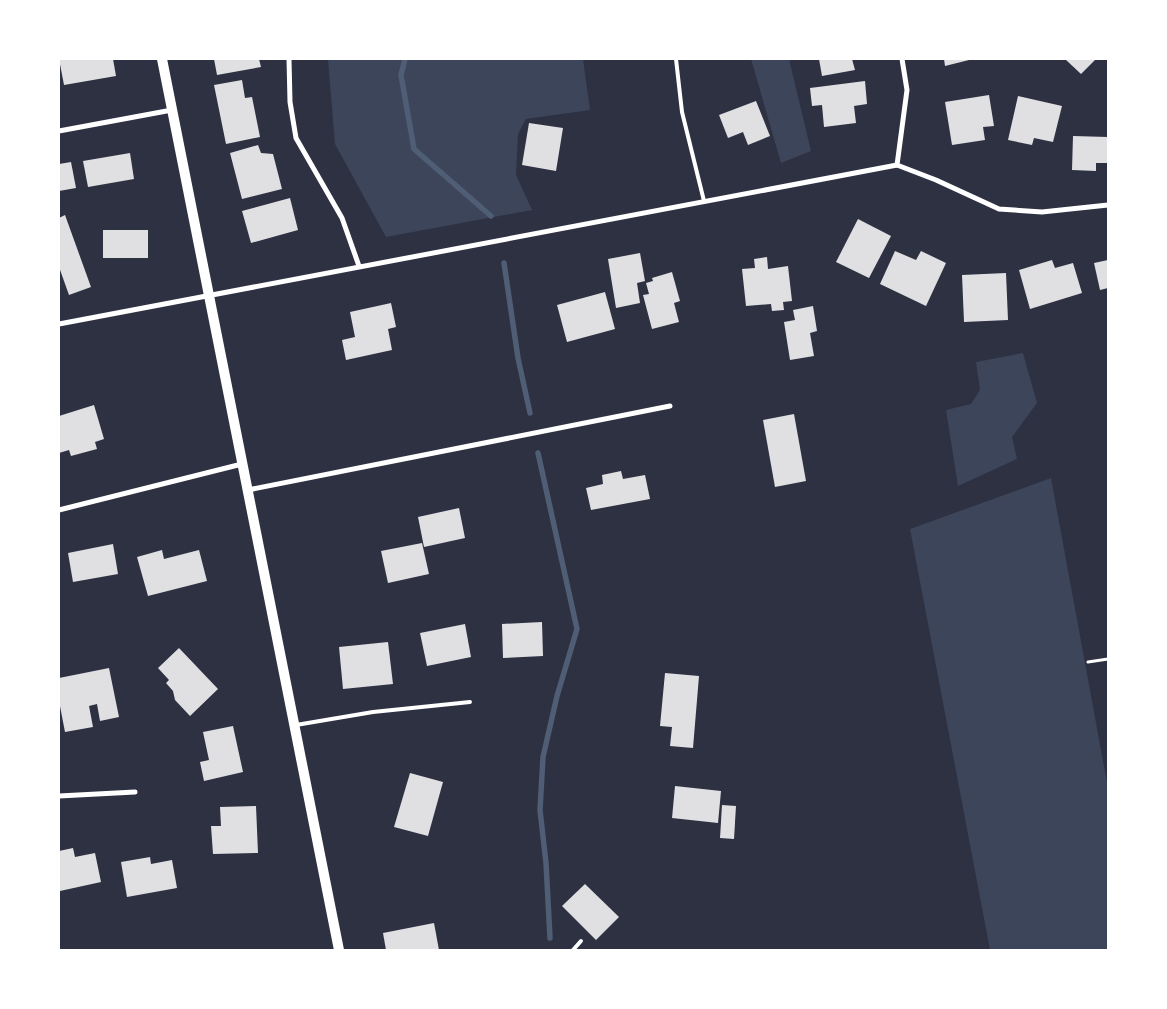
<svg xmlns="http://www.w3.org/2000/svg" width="1167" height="1009" viewBox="0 0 1167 1009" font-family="'Open Sans',sans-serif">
  <rect width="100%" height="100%" fill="#2d3142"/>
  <!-- green -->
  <g fill="#3c4559">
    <path d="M328 59H583L590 110 526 119 518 134 516 175 532 210 386 237 335 144Z"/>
    <path d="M751 59H789L811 151 781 163Z"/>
    <path d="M1023 353 1037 403 1012 437 1017 459 958 486 946 410 971 404 980 390 976 362Z"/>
    <path d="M1051 478 1108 788V950H990L910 529Z"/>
  </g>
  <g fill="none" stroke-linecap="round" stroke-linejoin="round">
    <!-- stream -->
    <g stroke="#4f5d75" stroke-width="5.5">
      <path d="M405 59 401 75 414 149 491 216"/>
      <path d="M504 263 518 358 530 413"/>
      <path d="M538 453 577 629 557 696 543 757 540 810 546 863 550 938"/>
    </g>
  </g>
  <!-- building -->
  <g fill="#e0e0e3">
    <path d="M59 59H113L116 76 64 85Z"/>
    <path d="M214 59H259L261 67 217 75Z"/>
    <path d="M819 59H852L855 70 822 76Z"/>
    <path d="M944 59H973L945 66Z"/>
    <path d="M1065 59H1096L1081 74Z"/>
    <path d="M242 80 245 98 252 97 260 137 226 144 214 85Z"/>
    <path d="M865 81 867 104 854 106 856 123 824 127 822 105 812 106 810 88Z"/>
    <path d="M989 95 994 126 983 127 985 140 952 145 945 102Z"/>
    <path d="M1018 96 1062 106 1053 142 1034 138 1032 145 1008 140Z"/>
    <path d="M756 101 770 136 748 145 743 132 728 138 719 115Z"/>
    <path d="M529 123 563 128 556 171 522 165Z"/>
    <path d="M1073 136 1108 137V163H1096V171L1072 170Z"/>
    <path d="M258 145 261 153 273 154 282 189 242 199 230 153Z"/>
    <path d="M130 153 134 179 88 187 83 161Z"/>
    <path d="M71 162 76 188 59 191V164Z"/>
    <path d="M290 198 298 230 251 243 242 211Z"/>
    <path d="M65 215 91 287 69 295 59 267V218Z"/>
    <path d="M858 219 891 236 869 278 836 262Z"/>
    <rect x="103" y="230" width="45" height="28"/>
    <path d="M895 251 916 260 921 251 946 263 926 306 880 284Z"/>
    <path d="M640 253 645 281 637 283 640 303 616 308 608 259Z"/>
    <path d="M767 257 768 269 788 266 792 301 783 302 784 310 772 311 771 304 746 306 742 269 755 268 754 259Z"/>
    <path d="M1052 260 1055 268 1073 263 1082 293 1030 309 1019 270Z"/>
    <path d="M1108 260V288L1100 290 1094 263Z"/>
    <path d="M672 272 680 301 674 303 679 322 652 329 643 295 649 294 646 283 653 281 652 278Z"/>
    <path d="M1006 273 1008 320 964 322 962 275Z"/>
    <path d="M605 292 615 329 567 342 557 305Z"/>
    <path d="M391 303 396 327 388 329 392 350 346 360 342 340 355 337 350 312Z"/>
    <path d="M813 306 817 331 810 333 814 356 790 360 784 322 795 320 793 310Z"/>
    <path d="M94 405 104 439 95 442 97 449 71 456 69 450 59 453V416Z"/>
    <path d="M794 414 806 481 775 487 763 420Z"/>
    <path d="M621 471 623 479 645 475 650 499 591 510 586 488 603 484 602 475Z"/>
    <path d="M459 508 465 538 424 547 418 517Z"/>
    <path d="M422 543 429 574 388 583 381 551Z"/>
    <path d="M113 544 118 574 73 582 68 553Z"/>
    <path d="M162 550 164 559 199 550 207 581 148 596 137 557Z"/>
    <path d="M542 622 543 656 503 658 502 624Z"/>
    <path d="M465 624 471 657 427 666 420 633Z"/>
    <path d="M388 642 393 684 343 689 339 647Z"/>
    <path d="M179 648 218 689 190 716 175 700 173 691 166 683 169 680 158 668Z"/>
    <path d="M109 668 119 717 100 721 97 704 89 706 93 727 65 732 59 701V678Z"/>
    <path d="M665 673 699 676 693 748 670 746 672 727 660 726Z"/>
    <path d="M233 726 243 772 204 781 200 762 209 760 203 732Z"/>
    <path d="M410 773 443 782 428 836 394 827Z"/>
    <path d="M675 786 721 791 718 823 672 818Z"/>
    <path d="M722 805 736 806 734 839 720 838Z"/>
    <path d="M256 806 258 853 213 854 211 826H221L220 807Z"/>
    <path d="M73 848 75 857 95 853 101 882 60 891 59 882V851Z"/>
    <path d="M150 857 151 864 172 860 177 888 127 897 121 862Z"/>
    <path d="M585 884 619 917 596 940 562 906Z"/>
    <path d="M434 923 439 950H386L383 933Z"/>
  </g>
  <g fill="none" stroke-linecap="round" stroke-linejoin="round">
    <!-- path -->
    <path stroke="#fff" stroke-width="3" d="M1088 662 1108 659"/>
    <!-- service -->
    <g stroke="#fff" stroke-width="4">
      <path d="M676 59 682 112 704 201"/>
      <path d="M296 725 373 712 470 702"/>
      <path d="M573 950 581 941"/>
    </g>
    <!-- minor -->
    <g stroke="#fff" stroke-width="5">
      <path d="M289 59 290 102 296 138 342 218 359 266"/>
      <path d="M59 131 172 110"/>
      <path d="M897 165 907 90 902 59"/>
      <path d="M59 324 897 165 936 180 999 209 1042 212 1108 205"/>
      <path d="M248 490 670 406"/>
      <path d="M59 510 242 464"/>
      <path d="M59 796 135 792"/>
    </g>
    <!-- secondary -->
    <path stroke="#fff" stroke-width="10" d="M162 59 339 950"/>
  </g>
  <!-- border -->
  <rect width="1167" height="1009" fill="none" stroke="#ffffff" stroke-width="120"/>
</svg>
